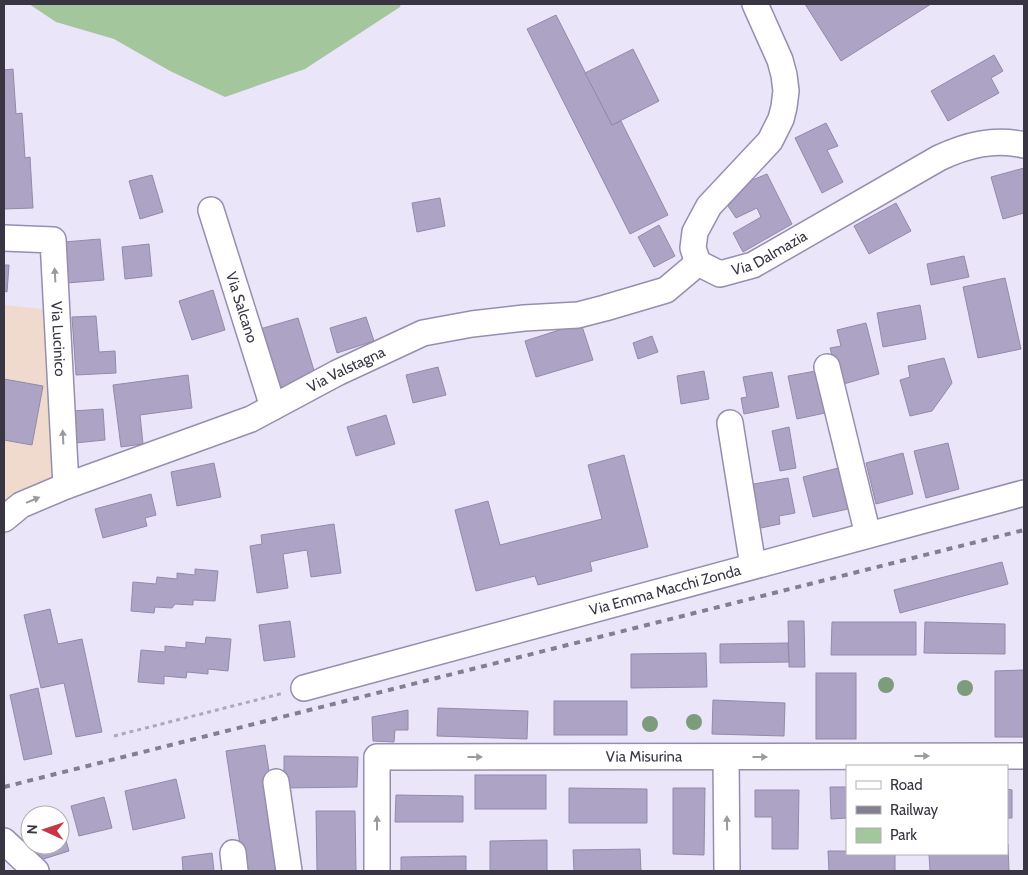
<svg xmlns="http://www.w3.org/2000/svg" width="1028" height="875" viewBox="0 0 1028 875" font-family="Cabin,sans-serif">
  <rect width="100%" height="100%" fill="#ebe5fa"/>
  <!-- industrial -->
  <path fill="#f0dacd" d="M4 305 52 310 60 485 4 513Z"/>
  <!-- green -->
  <path fill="#a4c69c" d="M29 4H401L400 7 305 69 225 97 170 71 114 39 56 22Z"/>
  <!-- building -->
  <g fill="#ada4c5" stroke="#938aaa">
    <path d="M805 4H931L841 61Z"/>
    <path d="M556 15 612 125 621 121 668 215 630 234 527 29Z"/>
    <path d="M633 49 659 101 612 125 585 73Z"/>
    <path d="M994 55 1003 71 991 78 999 93 948 121 931 91Z"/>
    <path d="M13 69 16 114 22 113 25 158 30 157 33 208 4 209V70Z"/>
    <path d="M826 123 838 146 827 150 843 182 822 193 795 138Z"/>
    <path d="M1024 168V213L1003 219 991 177Z"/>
    <path d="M767 174 792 224 743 252 733 233 761 217 757 208 736 218 728 206 752 180Z"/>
    <path d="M152 175 163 212 140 219 129 181Z"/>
    <path d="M440 198 445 226 417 232 412 203Z"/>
    <path d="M896 203 911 231 869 254 854 226Z"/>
    <path d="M659 225 675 256 654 267 638 237Z"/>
    <path d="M100 239 104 280 67 283 64 242Z"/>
    <path d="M149 244 152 276 125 279 122 247Z"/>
    <path d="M964 256 969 277 931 285 927 264Z"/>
    <path d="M4 265H9L7 292 4 291Z"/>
    <path d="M1005 278 1021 349 978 358 963 287Z"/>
    <path d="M213 290 225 330 192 340 179 301Z"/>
    <path d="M920 305 926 339 883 347 877 313Z"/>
    <path d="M96 316 99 352 115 351 116 373 76 375 72 317Z"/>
    <path d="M366 317 374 341 337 353 330 328Z"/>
    <path d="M298 318 316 377 278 388 260 329Z"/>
    <path d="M581 323 593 360 536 377 525 341Z"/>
    <path d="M866 323 879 374 840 385 830 348 841 346 837 330Z"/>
    <path d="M652 336 658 352 638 359 633 343Z"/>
    <path d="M944 358 952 383 932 411 910 416 900 380 910 377 908 366Z"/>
    <path d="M438 367 446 395 413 403 406 375Z"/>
    <path d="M704 371 709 399 681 404 677 376Z"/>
    <path d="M816 371 825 413 797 419 788 376Z"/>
    <path d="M772 372 779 407 744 414 741 398 747 397 743 377Z"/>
    <path d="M188 375 192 408 140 415 143 444 121 447 113 385Z"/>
    <path d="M4 379 43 386 32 445 4 440Z"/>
    <path d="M103 409 105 440 75 443 73 411Z"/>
    <path d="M386 415 395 444 356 456 347 427Z"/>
    <path d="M789 427 796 468 780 471 772 431Z"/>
    <path d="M948 443 959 489 926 498 914 451Z"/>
    <path d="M903 453 913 494 876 504 866 463Z"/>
    <path d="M624 455 648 547 590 562 592 571 538 585 535 576 476 591 455 510 488 501 500 545 602 519 588 465Z"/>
    <path d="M214 463 221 497 177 506 171 472Z"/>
    <path d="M842 467 852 508 813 517 803 477Z"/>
    <path d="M788 478 795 513 779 516 780 524 756 529 748 485Z"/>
    <path d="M151 494 156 515 145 518 147 526 103 538 95 509Z"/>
    <path d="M334 524 341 573 311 577 307 550 283 554 288 588 257 593 250 546 262 544 261 535Z"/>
    <path d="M1002 562 1008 584 900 613 894 590Z"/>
    <path d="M195 569 218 571 215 601 193 600V605L175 604 172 608 155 607 154 613 131 611 133 582 156 584 157 577 177 579V573L195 575Z"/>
    <path d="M50 609 58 644 82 639 102 732 76 737 64 683 41 688 24 615Z"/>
    <path d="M290 621 295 657 264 661 259 625Z"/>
    <path d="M788 621H804L805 667H789Z"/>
    <path d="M832 622H916V655H831Z"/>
    <path d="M925 622 1005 624V654L924 653Z"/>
    <path d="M206 637 231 639 228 671 208 669V674L187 672 186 678 164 676V684L138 682 141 650 165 652V646L186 648V642L205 644Z"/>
    <path d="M788 643 789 662 720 663V644Z"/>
    <path d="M706 653 707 687 631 688V654Z"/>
    <path d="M1024 670V737H995V671Z"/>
    <rect x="816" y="673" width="40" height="66"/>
    <path d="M38 688 52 754 24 760 10 695Z"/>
    <path d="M713 700 785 703 784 736 712 734Z"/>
    <rect x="554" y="701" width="73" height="34"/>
    <path d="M438 708 528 711 527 739 437 736Z"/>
    <path d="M408 710V730H395L394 742 373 741 372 717Z"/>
    <path d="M265 745 284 871H244L226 751Z"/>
    <path d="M284 756 358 757 357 787 284 788Z"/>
    <rect x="475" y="775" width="71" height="34"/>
    <path d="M176 779 185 818 133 830 125 791Z"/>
    <path d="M830 787H847V818L831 819Z"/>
    <path d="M569 788 647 789V823H569Z"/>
    <path d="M673 788H705L704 855 673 854Z"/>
    <path d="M1007 789 1012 790V818H1007Z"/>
    <path d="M755 790H799L798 849H772V817H755Z"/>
    <path d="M396 795 463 796V822H395Z"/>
    <path d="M104 797 112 828 79 836 71 806Z"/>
    <path d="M316 811H355L356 871H317Z"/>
    <path d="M60 823H61L69 851 37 861 33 845H60Z"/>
    <path d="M547 840V871H490V841Z"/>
    <path d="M1007 844H1008L1009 871H930L929 854H1007Z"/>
    <path d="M640 849 641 871H574L573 850Z"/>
    <path d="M828 851H847V854H895V871H829Z"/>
    <path d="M212 853 214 871H183L182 857Z"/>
    <path d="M466 856V871H401V857Z"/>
  </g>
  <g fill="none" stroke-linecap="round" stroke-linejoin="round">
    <defs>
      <g id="minor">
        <path id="s1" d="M755 4 780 60 784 75 786 91 784 107 781 119 770 141 709 206 695 232 693 248 698 263 720 274 753 265 939 158C967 145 994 138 1024 145"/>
        <path id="s2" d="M211 210 273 407"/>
        <path id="s3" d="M4 238 53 240 66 486"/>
        <path d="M827 367 868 535"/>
        <path d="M730 423 753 566"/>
        <path id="s4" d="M4 519 21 505 66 486 251 419 337 373 423 333 472 324 524 318 578 315 605 308 666 290 698 263"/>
        <path id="s5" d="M304 688 1024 493"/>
        <path d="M726 757 727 871"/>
        <path d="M276 782 289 871"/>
        <path d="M4 841 36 871"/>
        <path d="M233 853 235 871"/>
        <path id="s6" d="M377 871V757L1024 756"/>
      </g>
    </defs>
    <!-- minor casing -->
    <use href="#minor" stroke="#978eaf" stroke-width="28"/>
    <!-- path -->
    <path stroke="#ada8ba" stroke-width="3" stroke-dasharray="4 4" stroke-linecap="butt" d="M114 736 284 693"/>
    <!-- minor -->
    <use href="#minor" stroke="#fff" stroke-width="25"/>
    <!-- rail -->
    <path stroke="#847f90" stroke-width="4" stroke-dasharray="6 6" stroke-linecap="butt" d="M4 787 1024 530"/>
  </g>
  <!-- trees -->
  <g fill="#7e9b7c">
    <circle cx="886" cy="685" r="8"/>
    <circle cx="965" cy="688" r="8"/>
    <circle cx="694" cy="722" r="8"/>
    <circle cx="650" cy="724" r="8"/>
  </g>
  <!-- one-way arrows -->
  <defs><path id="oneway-solid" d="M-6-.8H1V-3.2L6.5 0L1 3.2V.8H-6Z" transform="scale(1.25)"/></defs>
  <g fill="#9c9aa1">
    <use href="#oneway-solid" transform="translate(55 275) rotate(-93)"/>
    <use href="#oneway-solid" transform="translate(63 437) rotate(-93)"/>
    <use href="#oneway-solid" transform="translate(33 500) rotate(-23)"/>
    <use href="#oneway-solid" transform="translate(922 756)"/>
    <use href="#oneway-solid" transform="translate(475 757)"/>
    <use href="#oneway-solid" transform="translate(760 757)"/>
    <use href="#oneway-solid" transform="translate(377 823) rotate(-90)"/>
    <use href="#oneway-solid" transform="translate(727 823) rotate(-91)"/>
  </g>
  <g text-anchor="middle" stroke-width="4" stroke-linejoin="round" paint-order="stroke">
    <!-- street labels -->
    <g font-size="15" fill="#393543" stroke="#fff">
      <text dy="5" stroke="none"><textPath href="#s1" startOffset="375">Via Dalmazia</textPath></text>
      <text dy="5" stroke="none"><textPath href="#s2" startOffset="102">Via Salcano</textPath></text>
      <text dy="5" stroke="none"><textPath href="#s3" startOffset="148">Via Lucinico</textPath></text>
      <text dy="5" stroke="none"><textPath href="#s4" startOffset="375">Via Valstagna</textPath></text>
      <text dy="5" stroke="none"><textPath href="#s5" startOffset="374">Via Emma Macchi Zonda</textPath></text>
      <text dy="5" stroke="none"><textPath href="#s6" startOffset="381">Via Misurina</textPath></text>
    </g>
  </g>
  <!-- border -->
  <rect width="1028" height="875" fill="none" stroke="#393543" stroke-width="10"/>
  <!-- legend -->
  <rect x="846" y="765" width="162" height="90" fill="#ffffff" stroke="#b0aeb4"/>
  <rect x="856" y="781" width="25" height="8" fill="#ffffff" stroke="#b0aeb4"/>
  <text x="890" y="790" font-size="15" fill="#393543">Road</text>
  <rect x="856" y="806" width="25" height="8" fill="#847f90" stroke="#b0aeb4"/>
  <text x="890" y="815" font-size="15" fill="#393543">Railway</text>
  <rect x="856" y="828" width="25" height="15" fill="#a4c69c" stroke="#b0aeb4"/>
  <text x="890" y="840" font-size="15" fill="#393543">Park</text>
  <!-- north arrow -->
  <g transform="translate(45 830) rotate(273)"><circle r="24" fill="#ffffff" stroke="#b0aeb4"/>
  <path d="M0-4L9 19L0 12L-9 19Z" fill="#c63644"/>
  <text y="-8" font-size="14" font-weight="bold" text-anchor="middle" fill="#393543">N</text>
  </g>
</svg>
